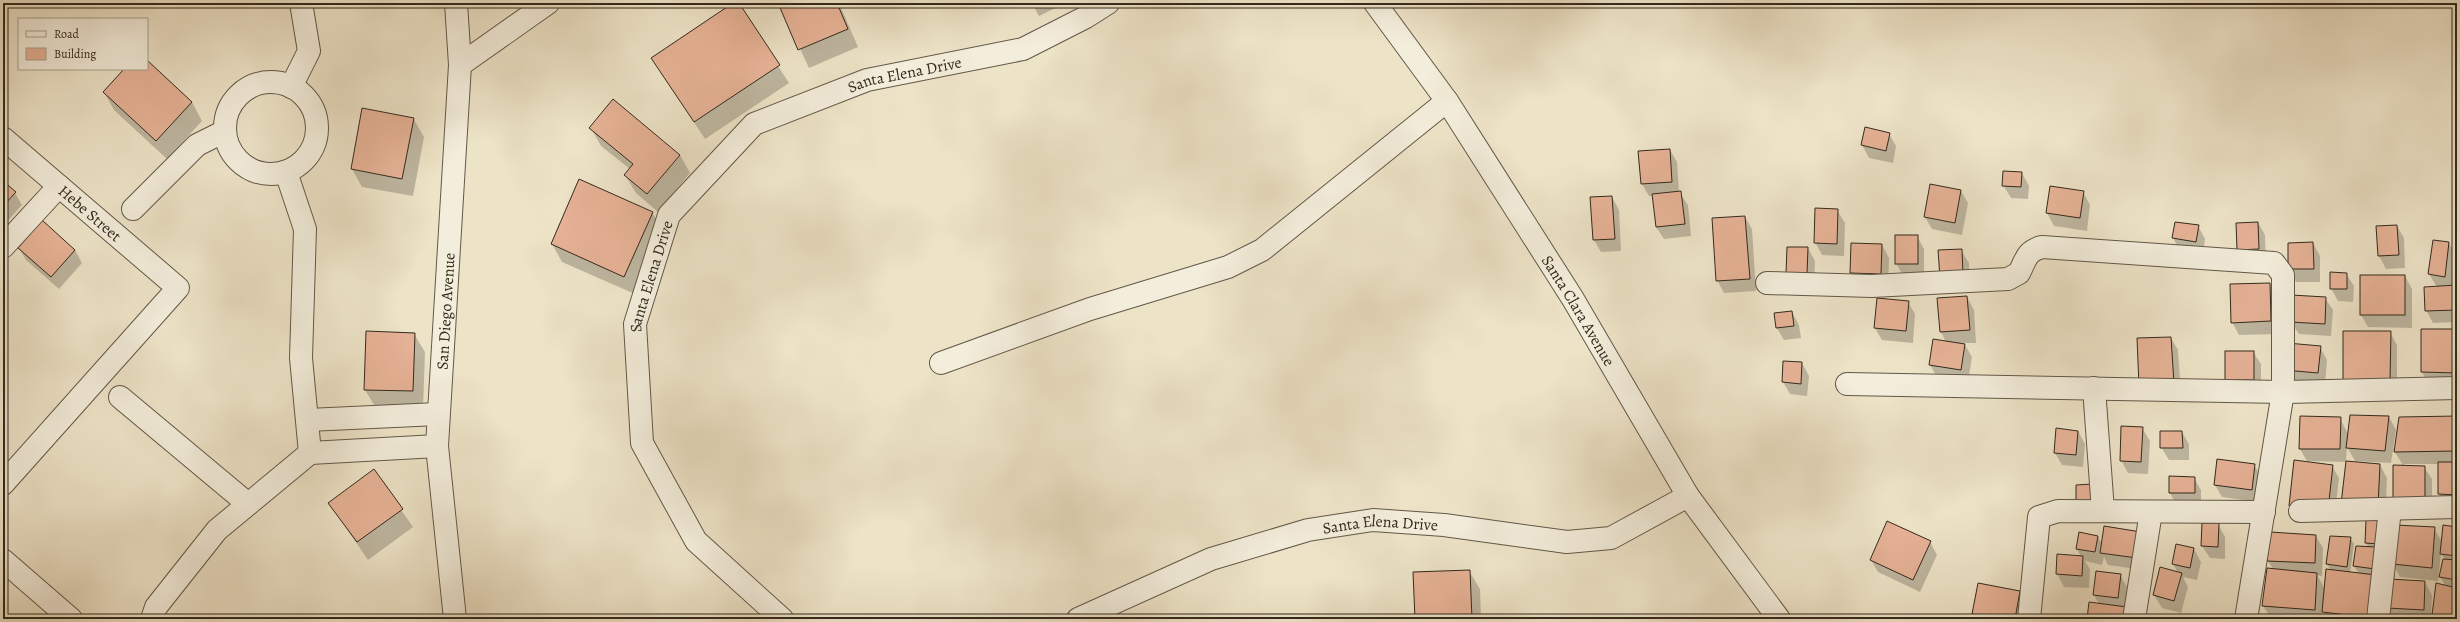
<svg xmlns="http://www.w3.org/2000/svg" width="2460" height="622" viewBox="0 0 2460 622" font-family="Alegreya,serif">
  <rect width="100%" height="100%" fill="#ede3c7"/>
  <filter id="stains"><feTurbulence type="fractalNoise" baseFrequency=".005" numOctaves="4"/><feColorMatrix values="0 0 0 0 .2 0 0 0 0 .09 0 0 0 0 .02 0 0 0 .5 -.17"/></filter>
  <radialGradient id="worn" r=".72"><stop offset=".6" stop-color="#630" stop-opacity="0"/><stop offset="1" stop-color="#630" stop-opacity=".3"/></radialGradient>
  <!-- shadow -->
  <g fill="#0003">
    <path d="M735 3H737L789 83 705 139 652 58Z"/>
    <path d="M779 3H839L858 47 809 68Z"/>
    <path d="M1032 3H1066L1039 16Z"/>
    <path d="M147 61 192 102 202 121 167 159 114 110 104 92 125 69H147Z"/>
    <path d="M413 118 424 137 413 196 362 187 352 169Z"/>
    <path d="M591 128 680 155 690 173 658 212 636 193 625 175 630 169 601 146Z"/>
    <path d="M1889 134 1896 146 1893 163 1869 158 1862 145Z"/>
    <path d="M1670 150 1677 162 1679 192 1688 205 1691 236 1664 239 1656 227 1653 196H1649L1642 184Z"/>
    <path d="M2022 173 2029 186 2028 199 2011 198 2003 185Z"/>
    <path d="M3 182 15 193 22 205 3 226Z"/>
    <path d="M1931 185 1961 191 1968 203 1962 235 1932 229 1925 217Z"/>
    <path d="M2083 192 2090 205 2087 231 2054 226 2047 213Z"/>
    <path d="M1612 197 1619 210 1621 251 1601 252 1594 240Z"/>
    <path d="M1837 210 1845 223 1844 256 1822 255 1815 242Z"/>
    <path d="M652 212 662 230 635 294 562 262 552 244Z"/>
    <path d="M1745 217 1752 229 1756 291 1724 293 1717 280Z"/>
    <path d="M2176 223 2198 226 2205 239 2203 254 2180 251 2173 238Z"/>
    <path d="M2258 223 2265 235 2266 261 2238 249Z"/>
    <path d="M2397 226 2404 238 2405 268 2386 269 2379 256 2377 227Z"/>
    <path d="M1917 236 1924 249V276H1903L1896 263Z"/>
    <path d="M2313 243 2320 256V282H2296L2289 269Z"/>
    <path d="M2449 243 2456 256 2452 287 2457 286V322L2433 323 2426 310 2437 287 2429 274Z"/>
    <path d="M1882 245 1889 258 1888 286 1858 285 1851 273Z"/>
    <path d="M19 248 75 250 82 263 59 289 26 260Z"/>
    <path d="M1808 248 1815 261 1814 286 1787 273Z"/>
    <path d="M1961 250 1969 263 1970 289 1939 251Z"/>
    <path d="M2346 274 2354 286 2353 302 2338 301 2331 288Z"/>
    <path d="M2405 276 2412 289V328L2368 327 2361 315Z"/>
    <path d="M2270 284 2277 297 2278 334 2239 335 2232 322Z"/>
    <path d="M1967 297 1974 310 1976 343H1964L1972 357 1968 382 1937 377 1930 365 1946 342 1941 332Z"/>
    <path d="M2325 298 2333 310 2331 336 2299 334 2291 322Z"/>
    <path d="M1908 302 1915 314 1913 343 1882 340 1875 328Z"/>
    <path d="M1792 312 1799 325 1801 338 1784 340 1777 328Z"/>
    <path d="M2422 330H2457V385H2429L2422 372Z"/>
    <path d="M2390 332 2397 345V393L2344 380Z"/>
    <path d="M414 334 425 352 423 409 376 408 365 390Z"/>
    <path d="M2171 338 2178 350 2181 396 2148 398Z"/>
    <path d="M2320 347 2327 360 2325 385 2293 383 2285 370Z"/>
    <path d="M2253 352 2261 364V392L2226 380Z"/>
    <path d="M1802 363 1809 376 1807 396 1790 394 1783 382Z"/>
    <path d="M2389 417 2396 430 2391 463 2355 461 2347 447 2346 462 2307 461 2300 449 2340 418 2349 436Z"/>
    <path d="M2457 417V507L2446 506 2439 494V464H2404V466L2424 467 2432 479V513L2393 449Z"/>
    <path d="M2142 428 2150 441 2148 474 2128 473 2121 460Z"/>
    <path d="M2078 431 2085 444 2083 467 2062 465 2055 453Z"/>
    <path d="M2182 432 2189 444V460H2169L2161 447Z"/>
    <path d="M2254 465 2262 478 2259 502 2222 497 2215 485Z"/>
    <path d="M2380 465 2387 478 2381 619H2328L2322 610V619L2271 618 2263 606 2273 569 2268 561 2316 536 2323 548 2322 576 2317 575 2325 589 2331 571 2327 564 2350 538 2354 544 2350 573 2359 574 2354 566 2357 547 2369 548 2366 543Z"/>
    <path d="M2332 466 2339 478 2334 522 2297 518 2290 505Z"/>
    <path d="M374 471 413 527 368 560 329 503Z"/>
    <path d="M2170 477 2194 478 2201 490V505L2177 506 2170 493Z"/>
    <path d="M2218 524 2225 537V559L2210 558 2202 546Z"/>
    <path d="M2434 528 2442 542 2457 528V619H2436L2433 615 2446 586 2440 577 2445 560 2441 553 2438 581 2400 577 2393 564Z"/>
    <path d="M2140 533 2144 570 2108 565 2104 557 2102 565 2085 561 2090 569 2089 588 2064 587 2057 574 2081 557 2077 549 2098 537 2102 544Z"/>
    <path d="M1930 542 1937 555 1920 592 1878 572 1871 560Z"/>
    <path d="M2194 549 2201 562 2197 580 2183 577 2188 587 2181 613 2162 608 2154 595 2178 573 2173 564Z"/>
    <path d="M1469 571 1480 589 1481 619H1416Z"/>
    <path d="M2120 575 2127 587 2125 608 2088 619 2099 604 2094 595Z"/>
    <path d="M2425 582 2432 595 2431 619H2394L2388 608Z"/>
    <path d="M2020 592 2027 604 2024 619H1976L1973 614Z"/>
    <path d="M2149 616 2159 619H2148Z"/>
  </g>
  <!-- building -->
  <g fill="#e6b296" stroke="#33291d">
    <path d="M733 3H739L780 65 694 122 651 58Z"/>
    <path d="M778 3H837L848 29 798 50Z"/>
    <path d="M147 60 192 102 156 141 103 92 124 69H147Z"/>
    <path d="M613 99 680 155 647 194 624 175 633 164 589 128Z"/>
    <path d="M362 108 414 118 402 179 351 169Z"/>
    <path d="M1865 127 1890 133 1886 151 1861 145Z"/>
    <path d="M1670 149 1672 182 1641 184 1638 151Z"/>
    <path d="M2003 171 2022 172 2021 187 2002 186Z"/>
    <path d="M579 179 653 212 624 277 551 244Z"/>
    <path d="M3 181 16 192 3 206Z"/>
    <path d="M1930 184 1961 190 1955 223 1924 217Z"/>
    <path d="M2050 186 2084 191 2080 218 2046 213Z"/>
    <path d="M1681 191 1685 224 1656 227 1652 194Z"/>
    <path d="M1612 196 1615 239 1593 240 1590 197Z"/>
    <path d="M1815 208 1838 209 1837 244 1814 243Z"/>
    <path d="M1745 216 1750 279 1716 281 1712 218Z"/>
    <path d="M42 220 75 250 51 277 18 248Z"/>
    <path d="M2175 222 2199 225 2196 242 2172 238Z"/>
    <path d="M2258 222 2259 249 2237 250 2236 223Z"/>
    <path d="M2397 225 2399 255 2378 256 2376 226Z"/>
    <rect x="1895" y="235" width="23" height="29"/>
    <path d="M2433 240 2449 242 2445 277 2428 274Z"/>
    <path d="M2313 242 2314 269H2288V243Z"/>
    <path d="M1851 243 1882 244 1881 274 1850 273Z"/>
    <path d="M1787 247H1808L1807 274 1786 273Z"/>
    <path d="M1962 249 1963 276 1940 278 1938 250Z"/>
    <path d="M2330 272 2347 273V289H2330Z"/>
    <rect x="2360" y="275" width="45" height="40"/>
    <path d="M2270 283 2271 321 2231 323 2230 284Z"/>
    <path d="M2457 285V310L2425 311 2424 287Z"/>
    <path d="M2291 295 2326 297 2325 324 2290 322Z"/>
    <path d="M1967 296 1970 330 1940 332 1937 298Z"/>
    <path d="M1877 298 1909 301 1906 331 1874 328Z"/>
    <path d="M1792 311 1794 326 1776 328 1774 313Z"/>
    <path d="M2421 329H2457V373L2421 372Z"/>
    <path d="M366 331 415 333 413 391 364 390Z"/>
    <path d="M2343 331H2391L2390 381 2343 380Z"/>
    <path d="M2171 337 2174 384 2139 386 2137 338Z"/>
    <path d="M1933 339 1965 344 1961 370 1929 365Z"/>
    <path d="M2287 343 2321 346 2318 373 2284 370Z"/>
    <rect x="2225" y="351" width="29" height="29"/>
    <path d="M1783 361 1802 362 1801 384 1782 382Z"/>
    <path d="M2350 415 2389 416 2385 451 2346 448Z"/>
    <path d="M2300 416 2341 417 2340 449H2299Z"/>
    <path d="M2457 416V451L2394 452 2399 417Z"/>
    <path d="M2121 426 2143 427 2141 462 2120 461Z"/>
    <path d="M2056 428 2078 431 2076 455 2054 453Z"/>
    <path d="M2160 431H2182L2183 448H2160Z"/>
    <path d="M2217 459 2255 464 2252 490 2214 485Z"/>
    <path d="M2294 460 2333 465 2328 510 2289 506Z"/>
    <path d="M2346 461 2380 464 2378 507 2341 504Z"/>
    <path d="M2438 462H2457V495L2438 494Z"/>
    <path d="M2393 465 2425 466V501L2393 499Z"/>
    <path d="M374 469 403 509 357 542 328 503Z"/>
    <path d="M2169 476 2195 477V493H2169Z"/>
    <path d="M2093 484 2094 506 2076 507V485Z"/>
    <path d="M2382 517 2380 544 2365 543 2366 520Z"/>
    <path d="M1887 521 1931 541 1913 580 1870 560Z"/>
    <path d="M2202 523H2219L2218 547 2201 546Z"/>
    <path d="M2395 525 2435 527 2432 568 2392 564Z"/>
    <path d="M2443 525 2457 527V556L2440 554Z"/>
    <path d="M2104 526 2141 532 2137 558 2100 553Z"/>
    <path d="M2079 532 2098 536 2095 552 2076 549Z"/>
    <path d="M2270 532 2316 535 2315 563 2267 561Z"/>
    <path d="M2330 536 2351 537 2347 567 2326 564Z"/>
    <path d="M2176 544 2194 548 2190 568 2172 564Z"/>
    <path d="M2356 546 2377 547 2375 569 2353 566Z"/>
    <path d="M2057 554 2083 556 2082 576 2056 574Z"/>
    <path d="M2443 559 2457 560V580L2439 577Z"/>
    <path d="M2160 567 2182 573 2174 601 2153 595Z"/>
    <path d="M2267 568 2317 573 2315 610 2262 606Z"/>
    <path d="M2326 569 2376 575 2373 618 2322 612Z"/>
    <path d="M1470 570 1472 619H1415L1413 572Z"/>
    <path d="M2096 571 2121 574 2118 598 2093 595Z"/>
    <path d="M2389 579 2425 581 2424 610 2387 608Z"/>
    <path d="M1978 583 2020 591 2015 619H1998L1972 614Z"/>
    <path d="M2436 583 2457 588V619L2432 615Z"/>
    <path d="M2089 602 2127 607 2126 619H2087Z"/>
  </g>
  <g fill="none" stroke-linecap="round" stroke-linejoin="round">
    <defs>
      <g id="street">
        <path id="s1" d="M1375 3 1447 101 1573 299 1688 496 1779 619"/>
        <path d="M460 65 548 3"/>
        <circle cx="271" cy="128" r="46"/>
        <path d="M291 87 309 51 301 3"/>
        <path id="s2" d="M3 138 178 288 3 484"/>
        <path d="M286 172 305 229 301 358 310 453"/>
        <path d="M133 209 197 145 225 131"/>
        <path d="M3 247 59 186"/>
        <path d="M1767 283 1872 286 2008 279 2019 273C2026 260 2026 251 2042 247L2274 263 2283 275V392L2246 619"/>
        <path d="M941 363 1090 309 1228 267 1262 250 1447 101"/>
        <path d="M1847 384 2283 392 2457 388"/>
        <path d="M2094 388 2103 511"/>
        <path d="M120 397 248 504"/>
        <path d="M308 420 438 414"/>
        <path d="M310 453 437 446"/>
        <path d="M2300 511 2457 507"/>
        <path d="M3 560 71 619"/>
        <path d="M152 619 156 607 217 530 310 453"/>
        <path id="s3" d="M455 619 437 446 460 65 456 3"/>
        <path id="s4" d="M782 619 696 541 642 443 635 324 669 215 754 124 867 80 1023 49 1086 17 1108 3"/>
        <path id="s5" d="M1078 619 1211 559 1308 530 1373 520 1444 525 1567 542 1611 538 1688 496"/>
        <path d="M2029 619 2039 517 2058 511 2264 512"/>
        <path d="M2134 619 2151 512"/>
        <path d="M2378 619 2390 509"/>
      </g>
    </defs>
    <!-- street casing -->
    <use href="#street" stroke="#625848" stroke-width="24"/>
    <!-- street -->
    <use href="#street" stroke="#f3eddb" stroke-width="22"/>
  </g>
  <g text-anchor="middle" stroke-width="3" stroke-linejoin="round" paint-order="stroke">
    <!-- street labels -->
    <g font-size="16" fill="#33291d" stroke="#f3eddb">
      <text dy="6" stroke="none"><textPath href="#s4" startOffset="745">Santa Elena Drive</textPath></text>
      <text dy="6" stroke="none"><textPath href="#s2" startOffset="115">Hebe Street</textPath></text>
      <text dy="6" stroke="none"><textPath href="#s4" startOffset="397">Santa Elena Drive</textPath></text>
      <text dy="6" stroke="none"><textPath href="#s1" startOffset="369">Santa Clara Avenue</textPath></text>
      <text dy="6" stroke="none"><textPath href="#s3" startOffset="309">San Diego Avenue</textPath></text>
      <text dy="6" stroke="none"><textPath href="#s5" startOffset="320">Santa Elena Drive</textPath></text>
    </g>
  </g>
  <!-- margin -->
  <rect width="2460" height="622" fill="none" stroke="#ede3c7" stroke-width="16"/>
  <rect x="4" y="4" width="2452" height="614" fill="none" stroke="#33291d" stroke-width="2"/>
  <rect x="8" y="8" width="2444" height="606" fill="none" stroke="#33291d"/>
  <!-- legend -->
  <rect x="18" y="18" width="130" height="52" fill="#f3eddb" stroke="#a69f8f"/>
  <rect x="26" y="31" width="20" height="6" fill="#f3eddb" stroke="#a69f8f"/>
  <text x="54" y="38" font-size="12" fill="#33291d">Road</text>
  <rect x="26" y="48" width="20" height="12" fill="#e6b296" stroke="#a69f8f"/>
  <text x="54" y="58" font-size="12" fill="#33291d">Building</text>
  <rect width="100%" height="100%" filter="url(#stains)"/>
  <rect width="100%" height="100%" fill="url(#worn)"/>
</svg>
